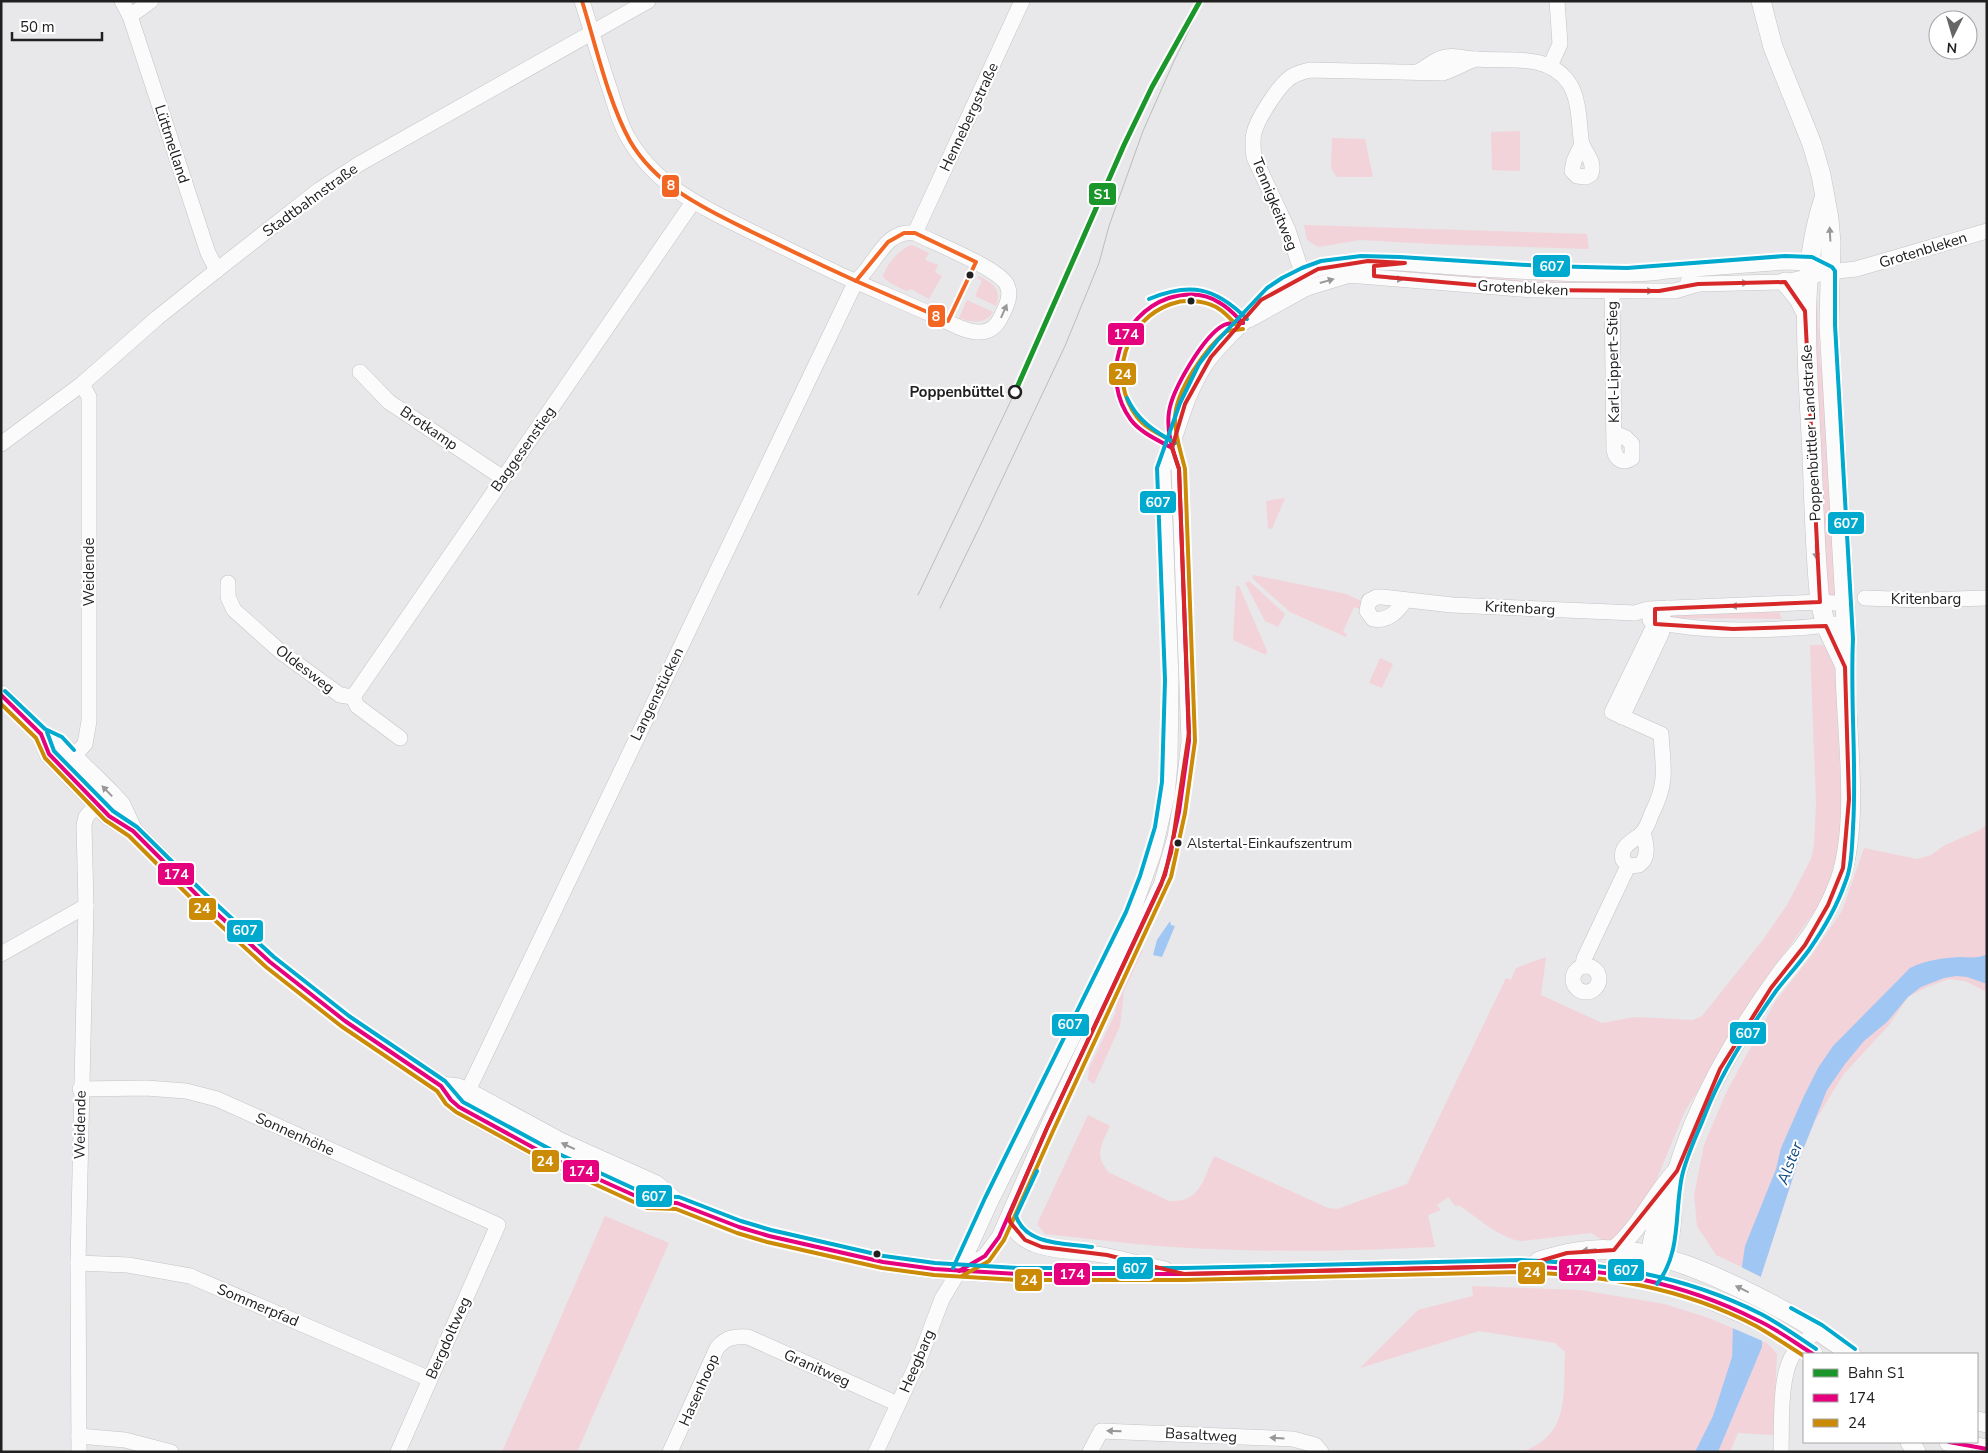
<svg xmlns="http://www.w3.org/2000/svg" width="1988" height="1453" viewBox="0 0 1988 1453" font-family="'Nunito Sans',sans-serif">
  <rect width="100%" height="100%" fill="#e8e7e9"/>
  <!-- green -->
  <g fill="#f3d3da">
    <path d="M1520 131V171L1492 170 1491 132Z"/>
    <path d="M1332 138 1365 139 1373 177H1337L1331 168Z"/>
    <path d="M1304 225 1587 234 1589 249 1432 244 1360 240 1318 247 1307 240Z"/>
    <path d="M912 245 929 253 925 260 938 265 935 272 942 276 929 299 911 289 906 291 890 283 883 277C885 266 901 247 912 245Z"/>
    <path d="M1389 270 1533 281 1657 283 1658 286H1583L1375 272Z"/>
    <path d="M978 276C992 282 1003 290 996 306L975 296 982 281 977 278Z"/>
    <path d="M1817 295 1820 359 1827 405 1836 599 1827 597 1813 296Z"/>
    <path d="M967 300 993 312C985 325 972 322 959 318Z"/>
    <path d="M1285 498 1272 529 1268 528 1266 501Z"/>
    <path d="M1254 575 1346 594 1364 602 1361 609 1354 607 1343 632 1347 634 1346 637 1290 612 1252 578Z"/>
    <path d="M1249 581 1285 614 1278 627 1265 621 1245 583Z"/>
    <path d="M1236 586H1239L1267 651 1266 655 1233 640Z"/>
    <path d="M1779 612 1782 619 1668 618 1670 615Z"/>
    <path d="M1810 645H1827L1835 666 1842 816 1837 864 1821 902 1777 964 1685 1111 1653 1188 1615 1240 1604 1241 1591 1233 1521 1241C1499 1238 1478 1218 1460 1206H1455L1448 1197 1437 1205 1441 1210 1428 1215 1435 1247C1336 1252 1234 1253 1135 1244 1105 1241 1075 1237 1045 1234L1037 1224 1088 1115 1110 1126 1102 1143 1100 1153 1101 1161 1108 1172 1169 1201C1200 1203 1203 1180 1214 1156L1328 1208 1337 1209 1407 1184 1506 978 1511 980 1516 968 1546 957 1541 995 1602 1023 1635 1017 1693 1020 1702 1016 1762 941 1787 905 1811 859 1814 845 1816 804Z"/>
    <path d="M1380 658 1393 664 1382 688 1369 683Z"/>
    <path d="M1987 824V992L1965 981 1949 979 1927 987 1908 997 1889 1025 1843 1075 1815 1121 1798 1162 1761 1276 1716 1255 1697 1226 1694 1195 1704 1145 1726 1093 1775 1002 1811 956 1842 911 1864 848 1917 859 1931 855 1945 845 1980 830Z"/>
    <path d="M1138 947 1143 950 1124 991 1120 1026 1094 1084 1088 1080 1089 1068 1115 1014 1118 990Z"/>
    <path d="M605 1216 669 1243 577 1452H502Z"/>
    <path d="M1472 1286 1580 1290 1664 1304 1709 1318 1767 1343 1777 1354 1773 1435 1738 1433 1730 1452H1522C1571 1434 1563 1395 1565 1352L1555 1343 1479 1331 1360 1368 1418 1310 1473 1296Z"/>
  </g>
  <!-- water -->
  <g fill="#a0c7f3">
    <path d="M1170 921 1171 925 1175 926 1162 957 1153 955 1157 940Z"/>
    <path d="M1987 954V984L1967 977 1956 976 1944 978 1921 987 1908 997 1887 1022 1864 1041 1845 1064 1827 1090 1798 1162 1761 1276 1762 1347 1718 1452H1695L1713 1416 1732 1357 1733 1326 1745 1246 1776 1169 1781 1148 1803 1098 1818 1068 1833 1046 1910 968C1926 960 1943 958 1960 957 1970 957 1978 959 1987 954Z"/>
  </g>
  <!-- pier -->
  <path fill="#e8e7e9" d="M1739 1266 1763 1278 1765 1342 1730 1327Z"/>
  <g fill="none" stroke-linecap="round" stroke-linejoin="round">
    <defs>
      <g id="minor">
        <path d="M122 1 130 16 151 1"/>
        <path d="M130 16 208 253 217 270"/>
        <path d="M1550 66 1560 44 1557 1"/>
        <path d="M1419 71C1427 67 1434 60 1442 58 1452 54 1466 59 1476 59 1507 62 1548 52 1569 83 1579 98 1579 121 1581 139 1582 152 1596 159 1591 174L1586 177 1577 176 1572 171 1574 161 1581 146"/>
        <path d="M915 233 1022 1"/>
        <path d="M1348 275 1533 290 1659 291H1675L1698 284"/>
        <path d="M1688 282 1698 284 1785 282 1829 272 1856 269 1987 231"/>
        <path d="M1307 288 1288 230 1254 157C1253 149 1252 141 1254 133 1257 119 1279 85 1291 77 1297 73 1303 72 1310 70L1443 73C1455 69 1464 63 1476 59"/>
        <path d="M1612 291 1614 450C1616 460 1623 464 1632 458V444L1626 438 1614 433"/>
        <path d="M1249 320 1307 288 1356 273"/>
        <path d="M360 372 389 402 503 478"/>
        <path d="M1 444 82 384 157 318 217 270 319 190 359 164 648 1"/>
        <path d="M228 583V597L234 610 281 652 340 695 353 697"/>
        <path d="M1865 598 1920 600 1987 598"/>
        <path d="M1405 600C1399 611 1387 622 1373 619L1367 611 1369 601 1377 597H1382L1452 605 1635 613 1648 609 1820 602 1835 603 1845 605"/>
        <path d="M1650 620C1702 634 1782 631 1836 624"/>
        <path d="M353 697 693 202"/>
        <path d="M353 697 357 706 400 738"/>
        <path d="M1622 717 1662 632"/>
        <path d="M73 757 85 744 89 721V397L82 384"/>
        <path d="M1643 832C1646 844 1650 857 1639 865L1628 866 1623 860C1619 844 1636 841 1644 831 1647 826 1650 819 1652 813 1668 782 1663 767 1661 734L1612 712 1652 630 1667 608"/>
        <path d="M1 954 86 906"/>
        <path d="M1583 966 1584 959 1628 866"/>
        <circle cx="1586" cy="979" r="13"/>
        <path d="M80 1089 146 1088 186 1091 217 1099 498 1225 398 1452"/>
        <path d="M463 1101 856 281C876 265 884 229 915 233 934 243 999 268 1007 285 1012 296 1006 307 1001 317 996 327 989 333 977 332 961 331 944 319 928 313 899 300 870 288 841 275 809 260 777 244 746 229 698 205 653 184 626 134 618 119 614 101 608 84 599 57 591 29 582 1"/>
        <path d="M1009 1216C1016 1257 1078 1249 1108 1256 1127 1260 1146 1265 1165 1269"/>
        <path d="M78 1263 128 1265 190 1276 430 1379"/>
        <path d="M959 1271 985 1256 999 1237 1047 1128 1161 885 1175 837 1184 784 1189 741 1179 469 1172 448"/>
        <path d="M79 1436 125 1440 171 1452"/>
        <path d="M79 1452 78 1263 86 906 84 825 86 817 98 803"/>
        <path d="M670 1452 717 1348C726 1337 735 1336 748 1337L898 1404"/>
        <path d="M876 1452 921 1355 942 1299 959 1271 991 1201 1067 1049 1132 914 1154 852 1167 796 1170 763 1171 680 1163 469C1178 434 1183 401 1204 367 1214 351 1228 338 1241 325 1258 308 1262 297 1285 283 1334 254 1386 262 1440 266 1494 270 1548 274 1603 274 1624 274 1646 275 1667 271L1785 262 1810 263 1829 272"/>
        <path d="M1090 1452 1101 1431 1293 1439 1315 1445 1321 1452"/>
        <path d="M1781 1452C1782 1426 1779 1376 1793 1355 1799 1345 1809 1338 1818 1330"/>
      </g>
      <g id="major">
        <path d="M1823 201C1799 277 1807 356 1811 435 1814 491 1814 547 1820 602L1826 626 1844 664"/>
        <path d="M1785 282 1799 299 1805 311"/>
        <path d="M1 695 41 734 58 742 109 792 121 805 133 831"/>
        <path d="M41 734 49 754 109 816 133 831 199 897 270 962 345 1021 441 1086 451 1100 459 1107 556 1160 649 1202 677 1203 739 1227 769 1236 883 1262 934 1269 1018 1274H1184L1520 1266 1573 1268 1632 1276 1693 1292 1758 1320 1813 1354"/>
        <path d="M441 1086 458 1088 468 1092 562 1143 656 1185 677 1203"/>
        <path d="M1614 1250C1640 1229 1654 1196 1676 1172"/>
        <path d="M1539 1261C1563 1254 1587 1248 1613 1250 1664 1252 1709 1273 1754 1295 1788 1312 1821 1331 1851 1354"/>
        <path d="M1651 1267C1649 1243 1657 1221 1670 1201"/>
        <path d="M1652 1280C1666 1262 1670 1240 1672 1217 1673 1210 1670 1204 1671 1198 1675 1173 1684 1149 1693 1126 1715 1073 1746 1022 1780 975 1787 965 1796 956 1804 946 1818 927 1832 902 1840 880 1860 820 1846 732 1845 669 1845 659 1847 649 1847 639L1829 325 1831 243 1829 219 1821 175 1812 144 1773 47 1761 1"/>
        <path d="M1977 1421 1987 1423"/>
        <path d="M1910 1442 1916 1452"/>
        <path d="M1949 1442 1987 1449"/>
      </g>
    </defs>
    <!-- minor casing -->
    <use href="#minor" stroke="#c4c3c5" stroke-width="16"/>
    <!-- major casing -->
    <use href="#major" stroke="#c4c3c5" stroke-width="20"/>
    <!-- minor -->
    <use href="#minor" stroke="#fcfbfc" stroke-width="15"/>
    <!-- major -->
    <use href="#major" stroke="#fcfbfc" stroke-width="19"/>
    <!-- tram -->
    <g stroke="#bcbcbc" stroke-width="1">
      <path d="M918 595 1015 392"/>
      <path d="M940 608 981 524 1065 346 1099 263 1109 226 1143 131 1174 61 1203 1"/>
    </g>
    <defs>
      <g id="bus-1">
        <path d="M1172 448C1158 440 1141 433 1131 420 1100 378 1119 315 1169 298 1186 293 1205 293 1220 303 1229 308 1236 316 1243 323"/>
        <path d="M1 695 41 734 49 754 109 816 133 831 199 897 270 962 345 1021 441 1086 451 1100 459 1107 556 1160 649 1202 677 1203 739 1227 769 1236 883 1262 934 1269 1018 1274H1184L1520 1266C1606 1269 1680 1281 1757 1320 1777 1329 1795 1343 1813 1354"/>
        <path d="M959 1271 985 1256 999 1237 1047 1128 1165 875 1179 812 1189 741 1179 469C1173 451 1166 431 1169 412 1172 390 1204 335 1224 325 1230 322 1237 323 1243 323"/>
        <path d="M1949 1442 1987 1449"/>
      </g>
      <g id="bus-2">
        <path d="M1175 443C1162 435 1146 429 1137 417 1107 378 1125 320 1171 304 1185 299 1202 300 1216 307 1225 312 1232 320 1238 327"/>
        <path d="M1 704 36 738 45 758 105 820 129 836 195 902 266 967 341 1026 437 1091 446 1104 456 1112 553 1165 647 1208 676 1209 737 1233 767 1242 882 1268 934 1275 1018 1280H1184L1520 1272C1602 1275 1682 1287 1756 1326 1772 1335 1788 1346 1804 1356"/>
        <path d="M962 1276 989 1261 1004 1240 1053 1131 1171 877 1185 813 1195 741 1185 469C1181 452 1175 437 1175 419 1175 392 1206 347 1227 331L1243 329"/>
      </g>
      <g id="bus-3">
        <path d="M1149 299C1190 282 1215 287 1247 319"/>
        <path d="M1127 398C1137 420 1154 431 1175 443"/>
        <path d="M5 691 45 729 62 737 74 750"/>
        <path d="M47 732 54 751 113 811 137 827 203 892 274 957 349 1016 445 1081 463 1102 559 1154 650 1196 679 1197 741 1221 771 1230 884 1256 935 1263 1018 1268H1184L1520 1260C1605 1263 1684 1275 1761 1314 1780 1324 1798 1337 1816 1349"/>
        <path d="M1037 1171 1016 1216C1026 1246 1066 1243 1092 1247"/>
        <path d="M953 1268 985 1198 1126 912 1140 876 1155 827 1162 782 1165 680 1157 468 1180 403 1199 364 1217 341 1267 288 1282 278 1302 268 1321 261 1361 256 1400 257 1542 266 1627 268 1785 256 1812 257 1832 267 1835 271V325L1853 639C1850 702 1857 765 1853 828 1852 845 1852 867 1845 883 1837 906 1823 930 1809 950 1799 964 1787 977 1776 991 1752 1025 1721 1074 1706 1112 1698 1133 1687 1154 1682 1176 1674 1213 1682 1252 1657 1284"/>
        <path d="M1791 1308 1822 1325 1855 1349"/>
      </g>
      <g id="bus-4">
        <path d="M582 1C596 46 608 101 630 141 656 186 705 209 750 231 785 248 821 265 856 281"/>
        <path d="M904 233H915L976 262 948 321 856 281 888 242Z"/>
      </g>
    </defs>
    <!-- bus-1 casing -->
    <use href="#bus-1" stroke="#fff" stroke-width="8"/>
    <!-- bus-2 casing -->
    <use href="#bus-2" stroke="#fff" stroke-width="8"/>
    <!-- bus-3 casing -->
    <use href="#bus-3" stroke="#fff" stroke-width="8"/>
    <!-- bus-4 casing -->
    <use href="#bus-4" stroke="#fff" stroke-width="8"/>
    <!-- bus-1 -->
    <use href="#bus-1" stroke="#e5007d" stroke-width="4"/>
    <!-- bus-2 -->
    <use href="#bus-2" stroke="#cc8b07" stroke-width="4"/>
    <!-- bus-3 -->
    <use href="#bus-3" stroke="#00a9ce" stroke-width="4"/>
    <!-- bus-4 -->
    <use href="#bus-4" stroke="#f26522" stroke-width="4"/>
    <defs>
      <path id="rail-1" d="M1015 392 1124 145 1152 87 1200 1"/>
    </defs>
    <!-- rail-1 casing -->
    <use href="#rail-1" stroke="#fff" stroke-width="9"/>
    <!-- rail-1 -->
    <use href="#rail-1" stroke="#1a962b" stroke-width="5"/>
  </g>
  <!-- one-way arrows -->
  <defs><path id="oneway-solid" d="M-6-.8H1V-3.2L6.5 0L1 3.2V.8H-6Z" transform="scale(1.25)"/></defs>
  <g fill="#999899">
    <use href="#oneway-solid" transform="translate(1830 234) rotate(-93)"/>
    <use href="#oneway-solid" transform="translate(1396 279) rotate(5)"/>
    <use href="#oneway-solid" transform="translate(1327 281) rotate(-16)"/>
    <use href="#oneway-solid" transform="translate(1741 283) rotate(-2)"/>
    <use href="#oneway-solid" transform="translate(1646 291) rotate(1)"/>
    <use href="#oneway-solid" transform="translate(1004 311) rotate(-66)"/>
    <use href="#oneway-solid" transform="translate(1816 552) rotate(87)"/>
    <use href="#oneway-solid" transform="translate(1738 606) rotate(178)"/>
    <use href="#oneway-solid" transform="translate(107 791) rotate(-134)"/>
    <use href="#oneway-solid" transform="translate(568 1146) rotate(-155)"/>
    <use href="#oneway-solid" transform="translate(1589 1250) rotate(174)"/>
    <use href="#oneway-solid" transform="translate(1742 1289) rotate(-154)"/>
    <use href="#oneway-solid" transform="translate(1114 1431) rotate(-178)"/>
    <use href="#oneway-solid" transform="translate(1277 1438) rotate(-177)"/>
  </g>
  <!-- marked area -->
  <path fill="none" stroke="#d62828" stroke-width="4" stroke-linejoin="round" d="M1368 261 1405 263 1374 266V276L1533 290 1659 291 1698 284 1785 282 1805 311 1820 602 1655 609V624L1733 629 1826 626 1845 667 1849 799 1843 868 1828 905 1805 945 1771 988 1720 1069 1677 1171 1614 1250 1567 1253 1523 1266 1184 1274 1107 1255 1042 1247 1025 1240 1010 1222 1009 1216 1047 1128 1161 885 1171 853 1189 733 1179 469 1172 448 1185 404 1211 357 1261 300 1318 269Z"/>
  <!-- markers -->
  <g fill="#212021" stroke="#fff" stroke-width="2">
    <circle cx="970" cy="275" r="4.5"/>
    <circle cx="1191" cy="301" r="4.5"/>
    <circle cx="1178" cy="843" r="4.5"/>
    <circle cx="877" cy="1254" r="4.5"/>
  </g>
  <circle fill="#fff" stroke="#212021" stroke-width="2.5" cx="1015" cy="392" r="6"/>
  <g text-anchor="middle" stroke-width="4.5" stroke-linejoin="round" paint-order="stroke">
    <!-- bus labels -->
    <g font-size="14" fill="#212021" stroke="#fff" text-anchor="start">
      <text x="1187" y="848">Alstertal-Einkaufszentrum</text>
    </g>
    <!-- street labels -->
    <g font-size="15" fill="#212021" stroke="#fff">
      <text transform="translate(969 117) rotate(-65)" y="5">Hennebergstraße</text>
      <text transform="translate(172 144) rotate(72)" y="5">Lüttmelland</text>
      <text transform="translate(310 200) rotate(-36)" y="5">Stadtbahnstraße</text>
      <text transform="translate(1275 204) rotate(68)" y="5">Tennigkeitweg</text>
      <text transform="translate(1923 250) rotate(-17)" y="5">Grotenbleken</text>
      <text transform="translate(1523 288) rotate(3)" y="5">Grotenbleken</text>
      <text transform="translate(1613 362) rotate(-91)" y="5">Karl-Lippert-Stieg</text>
      <text transform="translate(429 428) rotate(34)" y="5">Brotkamp</text>
      <text transform="translate(1811 433) rotate(-93)" y="5">Poppenbüttler Landstraße</text>
      <text transform="translate(523 449) rotate(-55)" y="5">Baggesenstieg</text>
      <text transform="translate(89 572) rotate(-90)" y="5">Weidende</text>
      <text x="1926" y="604">Kritenbarg</text>
      <text transform="translate(1520 608) rotate(3)" y="5">Kritenbarg</text>
      <text transform="translate(305 669) rotate(37)" y="5">Oldesweg</text>
      <text transform="translate(657 694) rotate(-64)" y="5">Langenstücken</text>
      <text transform="translate(80 1125) rotate(-89)" y="5">Weidende</text>
      <text transform="translate(295 1134) rotate(24)" y="5">Sonnenhöhe</text>
      <text transform="translate(258 1305) rotate(23)" y="5">Sommerpfad</text>
      <text transform="translate(448 1338) rotate(-66)" y="5">Bergdoltweg</text>
      <text transform="translate(917 1361) rotate(-67)" y="5">Heegbarg</text>
      <text transform="translate(817 1368) rotate(24)" y="5">Granitweg</text>
      <text transform="translate(699 1390) rotate(-66)" y="5">Hasenhoop</text>
      <text transform="translate(1201 1435) rotate(3)" y="5">Basaltweg</text>
    </g>
    <!-- stop labels -->
    <g font-size="15" font-weight="bold" fill="#212021" stroke="#fff" text-anchor="end">
      <text x="1004" y="397">Poppenbüttel</text>
    </g>
    <!-- water labels -->
    <g font-size="16" font-style="italic" fill="#104c83" stroke="#fff">
      <text transform="translate(1789 1163) rotate(-69)" y="6">Alster</text>
    </g>
  </g>
  <g stroke="#fff" stroke-width="2">
    <rect x="661" y="174" width="19" height="24" rx="5" fill="#f26522"/>
    <rect x="1088" y="182" width="29" height="24" rx="5" fill="#1a962b"/>
    <rect x="1532" y="254" width="39" height="24" rx="5" fill="#00a9ce"/>
    <rect x="927" y="304" width="19" height="24" rx="5" fill="#f26522"/>
    <rect x="1107" y="322" width="38" height="24" rx="5" fill="#e5007d"/>
    <rect x="1108" y="362" width="29" height="24" rx="5" fill="#cc8b07"/>
    <rect x="1139" y="490" width="38" height="24" rx="5" fill="#00a9ce"/>
    <rect x="1827" y="511" width="38" height="24" rx="5" fill="#00a9ce"/>
    <rect x="157" y="862" width="38" height="24" rx="5" fill="#e5007d"/>
    <rect x="188" y="897" width="29" height="24" rx="5" fill="#cc8b07"/>
    <rect x="226" y="919" width="38" height="24" rx="5" fill="#00a9ce"/>
    <rect x="1051" y="1013" width="39" height="24" rx="5" fill="#00a9ce"/>
    <rect x="1729" y="1021" width="38" height="24" rx="5" fill="#00a9ce"/>
    <rect x="531" y="1149" width="29" height="24" rx="5" fill="#cc8b07"/>
    <rect x="562" y="1159" width="38" height="24" rx="5" fill="#e5007d"/>
    <rect x="635" y="1184" width="38" height="24" rx="5" fill="#00a9ce"/>
    <rect x="1116" y="1256" width="38" height="24" rx="5" fill="#00a9ce"/>
    <rect x="1558" y="1258" width="39" height="24" rx="5" fill="#e5007d"/>
    <rect x="1607" y="1258" width="38" height="24" rx="5" fill="#00a9ce"/>
    <rect x="1517" y="1261" width="29" height="24" rx="5" fill="#cc8b07"/>
    <rect x="1053" y="1262" width="38" height="24" rx="5" fill="#e5007d"/>
    <rect x="1014" y="1268" width="29" height="24" rx="5" fill="#cc8b07"/>
  </g>
  <g font-size="14" text-anchor="middle" font-weight="bold" fill="#fff">
    <text x="671" y="190">8</text>
    <text x="1102" y="199">S1</text>
    <text x="1552" y="271">607</text>
    <text x="936" y="321">8</text>
    <text x="1126" y="339">174</text>
    <text x="1123" y="379">24</text>
    <text x="1158" y="507">607</text>
    <text x="1846" y="528">607</text>
    <text x="176" y="879">174</text>
    <text x="202" y="913">24</text>
    <text x="245" y="935">607</text>
    <text x="1070" y="1029">607</text>
    <text x="1748" y="1038">607</text>
    <text x="545" y="1166">24</text>
    <text x="581" y="1176">174</text>
    <text x="654" y="1201">607</text>
    <text x="1135" y="1273">607</text>
    <text x="1578" y="1275">174</text>
    <text x="1626" y="1275">607</text>
    <text x="1532" y="1277">24</text>
    <text x="1072" y="1279">174</text>
    <text x="1029" y="1285">24</text>
  </g>
  <!-- border -->
  <rect width="1988" height="1453" fill="none" stroke="#212021" stroke-width="5"/>
  <!-- legend -->
  <rect x="1803" y="1353" width="175" height="90" fill="#ffffff" stroke="#a6a6a6"/>
  <rect x="1813" y="1369" width="25" height="8" fill="#1a962b" stroke="#a6a6a6"/>
  <text x="1848" y="1378" font-size="15" fill="#212021">Bahn S1</text>
  <rect x="1813" y="1394" width="25" height="8" fill="#e5007d" stroke="#a6a6a6"/>
  <text x="1848" y="1403" font-size="15" fill="#212021">174</text>
  <rect x="1813" y="1419" width="25" height="8" fill="#cc8b07" stroke="#a6a6a6"/>
  <text x="1848" y="1428" font-size="15" fill="#212021">24</text>
  <!-- north arrow -->
  <g transform="translate(1953 35) rotate(185)"><circle r="24" fill="#ffffff" stroke="#a6a6a6"/>
  <path d="M0-4L9 19L0 12L-9 19Z" fill="#676667"/>
  <text y="-8" font-size="14" font-weight="bold" text-anchor="middle" fill="#212021">N</text>
  </g>
  <!-- scale -->
  <path d="M12 32v8h90v-8" fill="none" stroke="#212021" stroke-width="2.5"/>
  <text x="20" y="32" font-size="15" fill="#212021" stroke="#ffffff" stroke-width="4" paint-order="stroke">50 m</text>
</svg>
